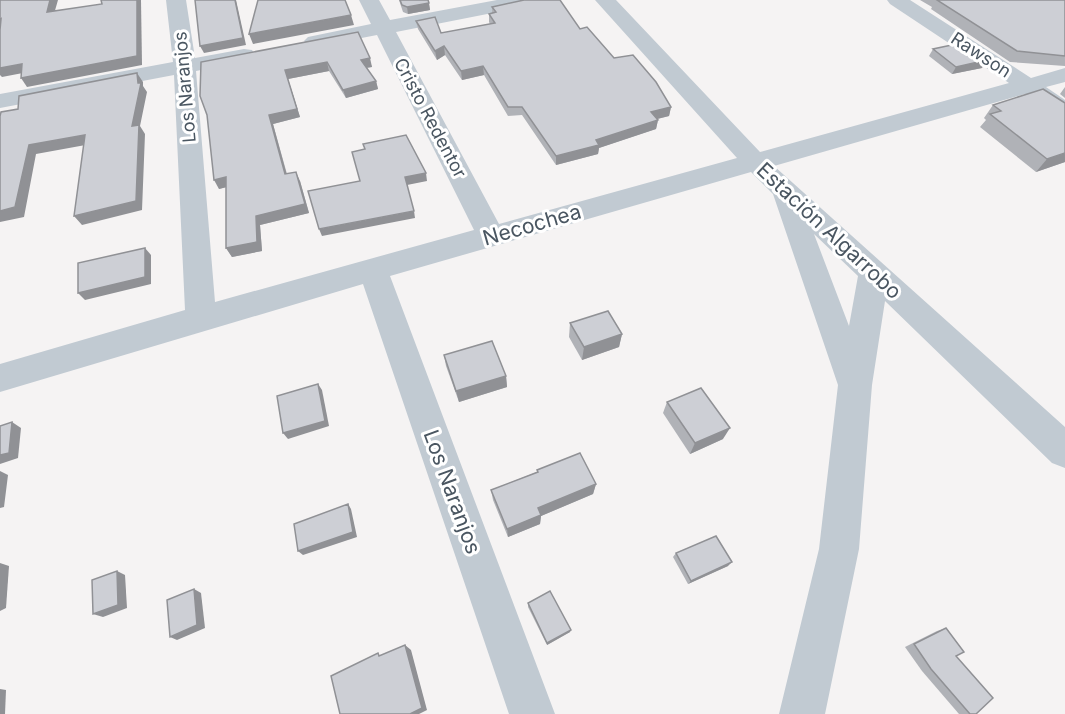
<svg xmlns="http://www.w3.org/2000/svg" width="1065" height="714" viewBox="0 0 1065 714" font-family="Inter,sans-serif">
  <rect width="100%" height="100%" fill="#f5f3f3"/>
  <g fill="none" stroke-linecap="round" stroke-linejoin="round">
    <!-- minor -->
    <path fill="#c1cad2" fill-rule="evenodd" d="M166 0H186L195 58 244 49 252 50 255 55 252 60 196 71 215 302 474 230 377 35 315 47 308 45 304 41 308 37 371 24 359 0H379L390 20 497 0H538L535 4 528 6 396 32 499 224 737 158 595 0H616L760 152 1009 83 890 4 887 0H910L1031 78 1065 68V82L1046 87 1065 100V117L1057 115 1025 94 774 166 1065 427V468L1052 463 885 301 872 385 859 549 825 714H779L819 549 838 385 773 194 751 172 390 276 555 714H509L363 284 0 392V364L185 310 174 75 0 108V94L173 62ZM814 234 858 276 849 326Z"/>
  </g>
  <!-- wall -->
  <g fill="#b0b2b7">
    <path d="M399 0H428L430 10 408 14 403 12Z"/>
    <path d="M920 0H1065V66L1010 62 931 9 932 7Z"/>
    <path d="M492 7 580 29 671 107 669 116 657 119 658 120 656 129 599 148 598 154 556 165 522 115 508 116 484 75 462 80 445 55 437 60 418 29 416 21 441 33 490 24 489 22V14L492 13Z"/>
    <path d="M358 32 372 67 367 68 376 81 378 89 346 98 329 71 288 79 300 117 273 124 287 174 300 181 309 213 260 225 262 251 232 257 226 248V187L219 189 207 115Z"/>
    <path d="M933 49 982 68 952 74 929 56Z"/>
    <path d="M1065 87V98L1060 94Z"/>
    <path d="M993 105 1065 162 1036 172 980 127 986 120 984 118Z"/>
    <path d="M570 323 622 334 619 347 582 360 569 337Z"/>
    <path d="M444 355 506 376 507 387 459 402 446 366Z"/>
    <path d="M667 402 723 439 690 454 663 413Z"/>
    <path d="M537 470 596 484 593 494 541 516 540 524 508 537 493 500 491 490 537 472Z"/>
    <path d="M676 553 728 566 688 584 673 557Z"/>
    <path d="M528 603 570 632 547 645 528 607Z"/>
    <path d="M946 628 976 714H959L922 671 905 647 937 631Z"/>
  </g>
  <!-- shaded-wall -->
  <g fill="#909195">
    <path d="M50 0H58L52 21 47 12Z"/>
    <path d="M137 0H141L142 65 27 87 21 78Z"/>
    <path d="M235 0H236L246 45 204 53 200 46Z"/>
    <path d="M429 3 430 10 408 14 407 7Z"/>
    <path d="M351 15 354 25 253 44 249 34Z"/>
    <path d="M444 46 445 55 437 60 435 51Z"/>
    <path d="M370 58 372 67 363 68 361 60Z"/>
    <path d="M987 60 982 68 952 74 956 67Z"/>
    <path d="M327 62 329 71 288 79 300 117 273 124 289 183 285 174 269 115 285 70Z"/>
    <path d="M22 64 28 72 2 77 0 75V68Z"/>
    <path d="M483 66 484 75 462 80 461 71Z"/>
    <path d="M137 73 143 82V86L147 92 140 126 145 134 142 210 82 225 74 216 132 126 138 83Z"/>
    <path d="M376 81 378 89 346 98 343 90Z"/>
    <path d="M671 107 669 116 649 121 651 112Z"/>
    <path d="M658 120 656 129 599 148 598 154 556 165V156L596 140Z"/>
    <path d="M85 135 91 144 36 154 24 217 0 222V211L29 145Z"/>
    <path d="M1065 153V162L1036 172 1047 159Z"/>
    <path d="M296 172 300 181 309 213 260 225 262 251 232 257 226 248Z"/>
    <path d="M426 173 427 181 407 185 405 177Z"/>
    <path d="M226 177 231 186 219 189 214 180Z"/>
    <path d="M414 211 415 218 322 236 319 229Z"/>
    <path d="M145 248 151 255V284L85 300 78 293Z"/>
    <path d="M622 334 619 347 582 360 584 347Z"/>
    <path d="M506 376 507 387 459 402 456 391Z"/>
    <path d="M318 384 322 390 329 426 288 439 283 433Z"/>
    <path d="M12 422 21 428 18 458 0 464V455Z"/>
    <path d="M730 428 723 439 690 454 695 443Z"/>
    <path d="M0 471 8 475 4 507 0 508Z"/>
    <path d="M596 484 593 494 541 516 540 524 508 537 507 529 538 508Z"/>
    <path d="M348 504 351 509 357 537 303 555 298 551Z"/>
    <path d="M732 562 728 566 688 584 691 581Z"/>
    <path d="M0 563 9 566 6 608 0 611Z"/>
    <path d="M117 571 125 575 127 608 103 617 93 614Z"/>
    <path d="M194 589 201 593 205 628 177 640 170 637Z"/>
    <path d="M571 630 570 632 547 645V643Z"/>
    <path d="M405 645 411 650 427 710 419 714H410Z"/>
    <path d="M0 689 6 690 5 714H0Z"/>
  </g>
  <!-- building -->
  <g fill="#cdcfd5" stroke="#909195" stroke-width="1.5">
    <path d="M0 0H50L47 12 102 4 101 0H137V56L21 78 22 64 0 68V30L1 19 0 20Z"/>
    <path d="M195 0H235L243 38 200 46Z"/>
    <path d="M258 0H345L351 15 249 34Z"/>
    <path d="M400 0H428L429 3 407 7 402 5Z"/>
    <path d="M524 0H560L580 29 587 27 614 58 633 55 656 82 671 107 651 112 658 120 596 140 599 145 556 156 522 107H508L483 66 461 71 444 46 435 51 416 21 435 17 441 33 495 23 489 14 496 12 492 7Z"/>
    <path d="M937 0H1065V56L1017 51Z"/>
    <path d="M358 32 370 58 361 60 376 81 343 90 327 62 285 70 297 109 269 115 285 174 296 172 305 204 256 216 257 242 226 248V177L214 180 207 115 200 96 201 62Z"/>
    <path d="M961 43 987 60 956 67 933 49Z"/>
    <path d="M137 73 138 83H141L132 126 139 125 136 201 74 216 85 135 29 145 15 207 0 211V116L1 112 18 109 19 96Z"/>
    <path d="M1043 89 1065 103V153L1047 159 990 114 1001 111 993 105Z"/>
    <path d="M406 135 426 173 405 177 414 211 319 229 308 191 360 181 352 152 365 149 363 144Z"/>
    <path d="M145 248V277L78 293V263Z"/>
    <path d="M608 311 622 334 584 347 570 323Z"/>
    <path d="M492 341 506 376 456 391 444 355Z"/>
    <path d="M318 384 325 421 283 433 277 396Z"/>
    <path d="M701 388 730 428 695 443 667 402Z"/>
    <path d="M12 422 9 453 0 455V426Z"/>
    <path d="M580 453 596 484 538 508 541 515 507 529 491 490 538 472 537 470Z"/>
    <path d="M348 504 353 532 298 551 294 524Z"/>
    <path d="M716 536 732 562 691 581 676 553Z"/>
    <path d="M117 571 118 605 93 614 92 580Z"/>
    <path d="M194 589 197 625 170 637 167 600Z"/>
    <path d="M550 591 571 630 547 643 528 603Z"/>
    <path d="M946 628 964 652 956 656 993 698 976 714H970L931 669 914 644Z"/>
    <path d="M405 645 422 708 410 714H340L331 676 378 653 379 656Z"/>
  </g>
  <g text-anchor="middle" stroke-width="6" stroke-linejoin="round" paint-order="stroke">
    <!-- far-street labels -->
    <g font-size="18" fill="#4a5661" stroke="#fff">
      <text transform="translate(981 55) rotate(33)" y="6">Rawson</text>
      <text transform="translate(185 87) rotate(-95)" y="6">Los Naranjos</text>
      <text transform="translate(430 118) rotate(62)" y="6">Cristo Redentor</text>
    </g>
    <!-- street labels -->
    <g font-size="21" fill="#4a5661" stroke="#fff">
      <text transform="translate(532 225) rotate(-16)" y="7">Necochea</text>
      <text transform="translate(829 231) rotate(43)" y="7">Estación Algarrobo</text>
      <text transform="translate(452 492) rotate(70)" y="7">Los Naranjos</text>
    </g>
  </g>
</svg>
